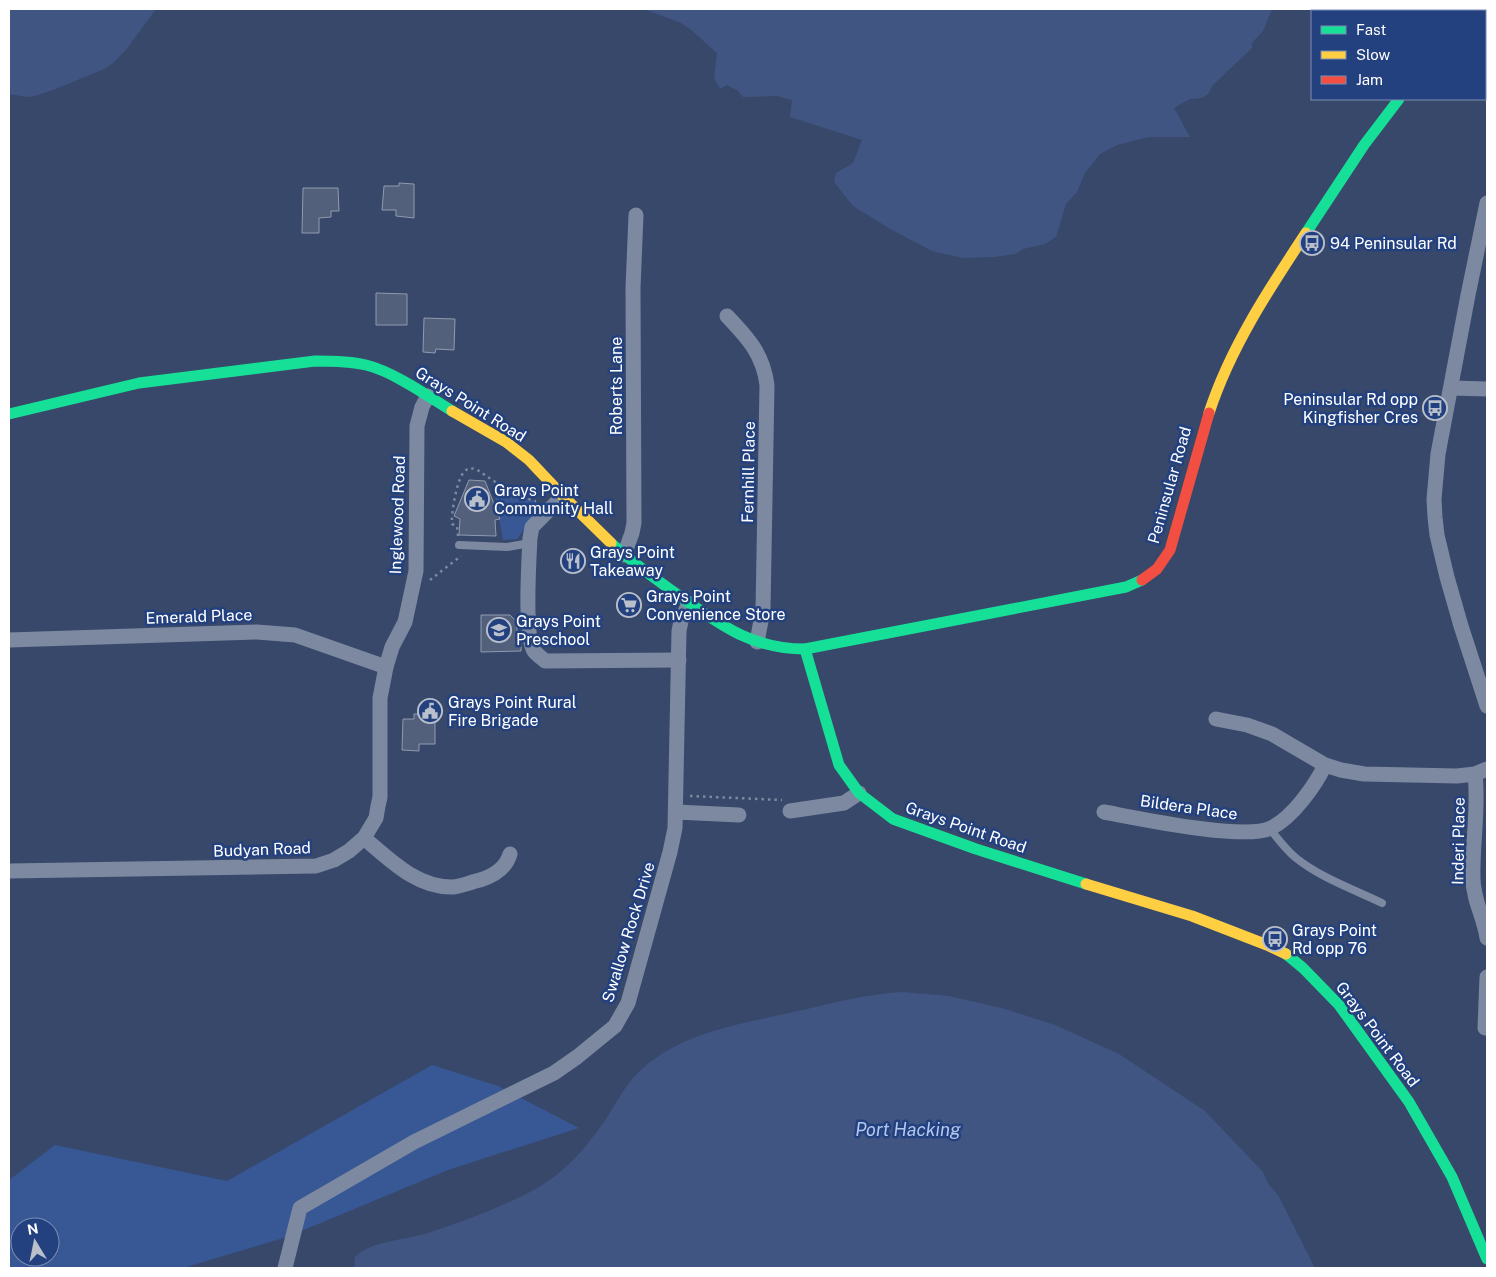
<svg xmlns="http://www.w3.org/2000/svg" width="1496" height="1277" viewBox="0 0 1496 1277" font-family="'Public Sans',sans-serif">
  <rect width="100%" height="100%" fill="#38486a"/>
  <!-- green -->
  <g fill="#375795" fill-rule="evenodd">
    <path d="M493 483 543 505 517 539 503 540Z"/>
    <path d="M432 1065 498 1086 579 1128 448 1170 287 1237 183 1268H9V1180L55 1145 227 1181ZM20 1227H50V1257H20Z"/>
  </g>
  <!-- water -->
  <g fill="#405582">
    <path d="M9 9H156L125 51 112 64 104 69 53 90 35 96 27 97 9 94Z"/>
    <path d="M644 9H1272L1263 31 1251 44 1253 47 1212 86 1208 94 1202 98 1190 99 1174 108 1190 137H1149L1117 145 1100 154 1085 173 1077 192 1066 204 1056 237 1045 244 1023 249 1015 254 994 257 963 258 932 251 892 230 853 206 834 182 836 173 853 163 862 140 790 117 792 100 777 96 743 97 737 90 727 85 720 89 714 78 717 53 690 29 681 23Z"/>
    <path d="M902 992 949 996 1005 1009 1055 1025 1119 1054 1205 1111 1263 1172 1269 1185 1278 1195 1315 1268H354L355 1257C370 1241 404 1240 425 1234 462 1222 500 1208 534 1190 566 1172 585 1149 606 1119 615 1105 622 1091 633 1078 674 1032 742 1024 798 1011 833 1003 867 994 902 992Z"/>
  </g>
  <!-- building -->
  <g fill="#53607c" stroke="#919aaf">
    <path d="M399 183 414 184V218L396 216V210H382L384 186H399Z"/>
    <path d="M303 188H338L339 211H331V217L319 218V233H302Z"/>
    <path d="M376 293 407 294V325H376Z"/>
    <path d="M424 318 455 319 454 350 436 349 435 353 423 352Z"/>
    <path d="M469 480 485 481 500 519 495 520 496 536 459 535 460 519 454 516Z"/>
    <path d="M481 615H510L517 622V637H521V651L481 652Z"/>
    <path d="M414 714H435V744H419V751L402 750 403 719H414Z"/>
  </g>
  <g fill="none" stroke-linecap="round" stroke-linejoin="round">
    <!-- path -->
    <g stroke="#7d89a0" stroke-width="2.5" stroke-dasharray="2.5 4" stroke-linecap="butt">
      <path d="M458 536 457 526 452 524C451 514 457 477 465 471 468 468 471 468 476 469 494 481 514 496 536 501"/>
      <path d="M430 580 461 556"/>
      <path d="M690 796 782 800"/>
    </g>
    <!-- lane -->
    <g stroke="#7d89a0" stroke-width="8">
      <path d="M459 545 507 547 530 543"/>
      <path d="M1270 829C1278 839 1286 850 1296 858 1321 878 1353 889 1382 903"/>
    </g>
    <!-- street -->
    <g stroke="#7d89a0" stroke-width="15">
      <path d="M1485 74 1487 76"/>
      <path d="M1487 203 1468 295 1438 454 1434 499 1435 517 1437 535 1447 577 1461 626 1487 706"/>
      <path d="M727 316C748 338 763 354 767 385L763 610 757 642"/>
      <path d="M1451 388 1487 389"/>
      <path d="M563 496 532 527 530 538C529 559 524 636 534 651 536 654 542 658 545 661L679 660"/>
      <path d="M624 555 632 533 634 523 633 288 636 215"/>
      <path d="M9 640 257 632 295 635 386 667"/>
      <path d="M1216 719 1247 725 1272 734 1325 765 1341 770 1364 774 1457 776 1475 774 1487 769"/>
      <path d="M1475 774C1479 809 1472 843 1473 878 1473 900 1484 917 1487 938"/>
      <path d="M790 811 844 803 859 793"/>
      <path d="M676 812 739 815"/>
      <path d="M1104 812C1137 818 1244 841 1271 828 1292 818 1315 786 1325 765"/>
      <path d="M364 838C390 860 417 888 453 887 462 886 471 882 480 880 493 876 506 868 510 854"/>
      <path d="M9 871 316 866 334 860 349 851 364 838 376 818 378 806 380 797V698L386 667 392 647 405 622 416 571 417 426 422 407 428 396"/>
      <path d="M1485 1028 1487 977"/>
      <path d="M285 1268 300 1208 414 1142 554 1073 577 1057 615 1026 628 1003 670 852 675 828 679 631 681 621 689 603"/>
    </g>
    <!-- fast -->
    <g stroke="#16e098" stroke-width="11">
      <path d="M1306 233 1364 145 1399 99"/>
      <path d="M9 414 139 383 315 361C332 361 349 361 366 365 392 371 428 396 452 411"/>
      <path d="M611 543C632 562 654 578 678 595 719 624 751 649 805 649L1126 587 1142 580"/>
      <path d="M805 649 839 765 859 793 893 819 976 849 1086 884"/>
      <path d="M1286 954 1303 968 1339 1005 1409 1102 1452 1177 1487 1259"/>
    </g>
    <!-- slow -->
    <g stroke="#ffcf43" stroke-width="11">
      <path d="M452 411 506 442 529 460 563 496 611 543"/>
      <path d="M1209 413C1230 348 1269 289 1306 233"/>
      <path d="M1086 884 1192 916 1267 945 1286 954"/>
    </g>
    <!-- jam -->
    <path stroke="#f24e42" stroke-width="11" d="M1142 580 1157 569 1170 550 1209 413"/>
  </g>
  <!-- icons -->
  <defs>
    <symbol id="bus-ring" viewBox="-11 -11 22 22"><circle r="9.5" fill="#23417f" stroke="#b9bfcb" stroke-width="1.5"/><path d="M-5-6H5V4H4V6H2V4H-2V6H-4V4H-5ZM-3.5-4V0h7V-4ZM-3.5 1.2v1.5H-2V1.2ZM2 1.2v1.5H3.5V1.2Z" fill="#b9bfcb"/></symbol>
    <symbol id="civic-ring" viewBox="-11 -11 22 22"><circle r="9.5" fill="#23417f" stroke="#b9bfcb" stroke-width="1.5"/><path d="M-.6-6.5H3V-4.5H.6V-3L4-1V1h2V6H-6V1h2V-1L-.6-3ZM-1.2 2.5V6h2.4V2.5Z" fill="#b9bfcb"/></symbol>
    <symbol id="restaurant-ring" viewBox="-11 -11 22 22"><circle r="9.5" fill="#23417f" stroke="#b9bfcb" stroke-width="1.5"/><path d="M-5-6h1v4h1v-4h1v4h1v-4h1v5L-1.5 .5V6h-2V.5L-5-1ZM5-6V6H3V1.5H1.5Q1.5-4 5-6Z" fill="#b9bfcb"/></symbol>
    <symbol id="supermarket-ring" viewBox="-11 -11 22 22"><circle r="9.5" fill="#23417f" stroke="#b9bfcb" stroke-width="1.5"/><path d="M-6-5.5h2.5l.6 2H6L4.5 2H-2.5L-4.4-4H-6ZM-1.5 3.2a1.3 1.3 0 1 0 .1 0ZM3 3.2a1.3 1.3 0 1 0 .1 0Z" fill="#b9bfcb"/></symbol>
    <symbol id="school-ring" viewBox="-11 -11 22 22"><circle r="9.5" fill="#23417f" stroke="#b9bfcb" stroke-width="1.5"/><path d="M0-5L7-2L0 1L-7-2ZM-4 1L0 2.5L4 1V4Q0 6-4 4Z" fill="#b9bfcb"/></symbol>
  </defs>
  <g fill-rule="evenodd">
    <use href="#bus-ring" x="1298" y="229" width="28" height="28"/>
    <use href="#bus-ring" x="1421" y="394" width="28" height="28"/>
    <use href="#civic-ring" x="463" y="485" width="28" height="28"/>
    <use href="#restaurant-ring" x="559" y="547" width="28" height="28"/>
    <use href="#supermarket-ring" x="615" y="591" width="28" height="28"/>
    <use href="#school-ring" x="485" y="616" width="28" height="28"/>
    <use href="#civic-ring" x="416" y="697" width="28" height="28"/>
    <use href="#bus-ring" x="1261" y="925" width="28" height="28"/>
  </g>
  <g text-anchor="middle" stroke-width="5" stroke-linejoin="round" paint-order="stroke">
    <!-- poi labels -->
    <g font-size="16" fill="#fff" stroke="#23417f" text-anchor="start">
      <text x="1330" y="249">94 Peninsular Rd</text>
      <text x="1418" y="405" text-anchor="end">Peninsular Rd opp<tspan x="1418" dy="18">Kingfisher Cres</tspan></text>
      <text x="494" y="496">Grays Point<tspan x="494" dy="18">Community Hall</tspan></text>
      <text x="590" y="558">Grays Point<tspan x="590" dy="18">Takeaway</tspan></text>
      <text x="646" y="602">Grays Point<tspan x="646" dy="18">Convenience Store</tspan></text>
      <text x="516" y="627">Grays Point<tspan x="516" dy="18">Preschool</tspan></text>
      <text x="448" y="708">Grays Point Rural<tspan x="448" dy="18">Fire Brigade</tspan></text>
      <text x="1292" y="936">Grays Point<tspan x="1292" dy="18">Rd opp 76</tspan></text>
    </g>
    <!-- street labels -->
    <g font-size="16" fill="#fff" stroke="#23417f">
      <text transform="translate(616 386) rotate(-90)" y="6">Roberts Lane</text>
      <text transform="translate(471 404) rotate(32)" y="6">Grays Point Road</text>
      <text transform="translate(748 472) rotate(-89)" y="6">Fernhill Place</text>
      <text transform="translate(1169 485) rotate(-74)" y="6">Peninsular Road</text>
      <text transform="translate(397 515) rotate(-88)" y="6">Inglewood Road</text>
      <text transform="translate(199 616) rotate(-2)" y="6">Emerald Place</text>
      <text transform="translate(1189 807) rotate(8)" y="6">Bildera Place</text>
      <text transform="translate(966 827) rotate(19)" y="6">Grays Point Road</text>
      <text transform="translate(1458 841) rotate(-89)" y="6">Inderi Place</text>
      <text transform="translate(262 849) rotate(-2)" y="6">Budyan Road</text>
      <text transform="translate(628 932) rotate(-73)" y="6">Swallow Rock Drive</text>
      <text transform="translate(1378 1034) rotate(53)" y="6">Grays Point Road</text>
    </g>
    <!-- water labels -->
    <g font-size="18" font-style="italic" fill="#b4c8ee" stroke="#23417f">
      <text x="908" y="1136">Port Hacking</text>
    </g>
  </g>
  <!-- border -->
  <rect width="1496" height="1277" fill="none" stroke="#ffffff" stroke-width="20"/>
  <!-- legend -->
  <rect x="1311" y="10" width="175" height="90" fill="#23417f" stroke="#7b8db2"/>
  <rect x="1321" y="26" width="25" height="8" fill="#16e098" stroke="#7b8db2"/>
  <text x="1356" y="35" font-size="15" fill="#ffffff">Fast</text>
  <rect x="1321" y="51" width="25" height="8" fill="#ffcf43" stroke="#7b8db2"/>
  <text x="1356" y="60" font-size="15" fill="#ffffff">Slow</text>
  <rect x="1321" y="76" width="25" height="8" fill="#f24e42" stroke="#7b8db2"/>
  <text x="1356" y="85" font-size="15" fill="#ffffff">Jam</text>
  <!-- north arrow -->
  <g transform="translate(35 1242) rotate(350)"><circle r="24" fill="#23417f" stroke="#7b8db2"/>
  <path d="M0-4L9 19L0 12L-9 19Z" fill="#b9bfcb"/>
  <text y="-8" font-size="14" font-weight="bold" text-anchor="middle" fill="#ffffff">N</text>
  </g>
</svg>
